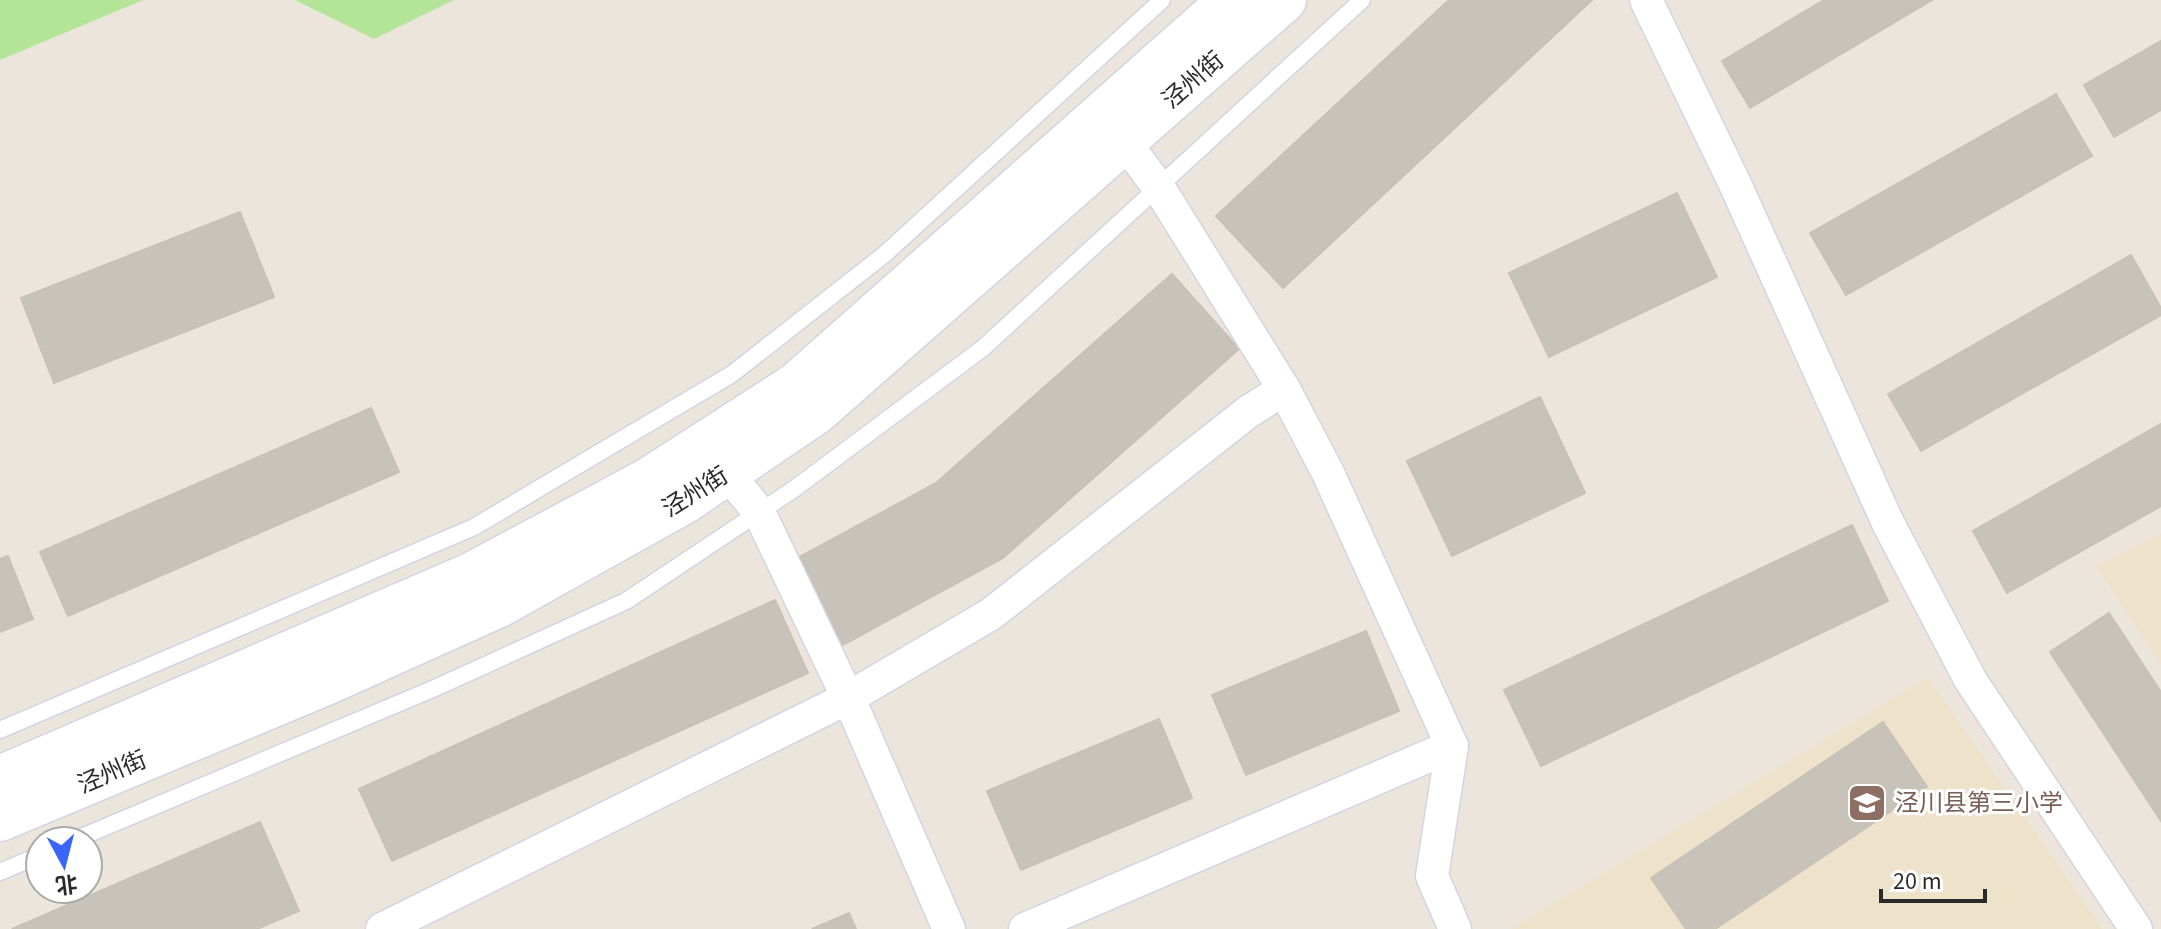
<svg xmlns="http://www.w3.org/2000/svg" width="2161" height="929" viewBox="0 0 2161 929" font-family="'Source Sans 3','Noto Sans SC',sans-serif">
  <rect width="100%" height="100%" fill="#ece5dc"/>
  <!-- education -->
  <g fill="#eee2cb">
    <path d="M2161 533V665L2096 566Z"/>
    <path d="M1928 677 2102 929H1511Z"/>
  </g>
  <!-- green -->
  <g fill="#b4e498">
    <path d="M0 0H143L0 60Z"/>
    <path d="M295 0H454L374 39Z"/>
  </g>
  <!-- building -->
  <g fill="#c7c3bb" stroke="#c8c1b6" stroke-width="2">
    <path d="M1449 0H1592L1283 288 1216 216Z"/>
    <path d="M1824 0H1932L1750 108 1722 61Z"/>
    <path d="M2161 41V110L2114 137 2084 85Z"/>
    <path d="M2056 94 2092 156 1846 295 1810 233Z"/>
    <path d="M1677 193 1717 277 1549 357 1509 273Z"/>
    <path d="M240 212 274 297 54 383 21 298Z"/>
    <path d="M2131 255 2161 308V315L1921 451 1888 394Z"/>
    <path d="M1172 274 1239 349 1003 558 843 645 796 559 936 483Z"/>
    <path d="M1540 397 1585 493 1452 556 1407 461Z"/>
    <path d="M371 408 399 472 68 616 40 552Z"/>
    <path d="M2161 424V506L2007 593 1973 531Z"/>
    <path d="M1852 525 1888 601 1714 684 1678 608Z"/>
    <path d="M8 556 33 619 0 632V559Z"/>
    <path d="M775 600 808 673 392 861 359 789Z"/>
    <path d="M1678 608 1714 684 1541 766 1504 690Z"/>
    <path d="M2109 613 2161 692V821L2050 652Z"/>
    <path d="M1366 631 1399 711 1246 775 1212 695Z"/>
    <path d="M1159 719 1192 798 1021 870 987 791Z"/>
    <path d="M1883 722 1927 787 1715 929H1686L1651 878Z"/>
    <path d="M260 822 299 911 257 929H12Z"/>
    <path d="M849 913 856 929H812Z"/>
  </g>
  <g fill="none" stroke-linecap="round" stroke-linejoin="round">
    <defs>
      <g id="service">
        <path d="M0 730 474 527 732 374 885 254 1162 0"/>
        <path d="M72 841 435 688 626 601 794 489 983 348 1362 0"/>
        <path d="M0 872 40 855"/>
      </g>
      <g id="minor">
        <path d="M1646 0 1735 184 1888 523 1971 681 2136 929"/>
        <path d="M1124 141 1159 188 1284 389 1328 473 1452 746 1432 876 1455 929"/>
        <path d="M727 473 759 512 857 717 949 929"/>
        <path d="M382 929 848 698 991 614 1248 412 1284 389"/>
        <path d="M1025 929 1452 746"/>
      </g>
      <g id="secondary">
        <path d="M0 778 471 575 647 481 796 385 1231 0"/>
        <path d="M0 819 328 682 499 605 685 501 816 412 1284 0"/>
      </g>
    </defs>
    <!-- service casing -->
    <use href="#service" stroke="#d1d5e3" stroke-width="19"/>
    <!-- minor casing -->
    <use href="#minor" stroke="#d1d5e3" stroke-width="35"/>
    <!-- secondary casing -->
    <use href="#secondary" stroke="#d1d5e3" stroke-width="47"/>
    <!-- service -->
    <use href="#service" stroke="#fff" stroke-width="16"/>
    <!-- minor -->
    <use href="#minor" stroke="#fff" stroke-width="32"/>
    <!-- secondary -->
    <use href="#secondary" stroke="#fff" stroke-width="44"/>
  </g>
  <!-- icons -->
  <defs>
    <symbol id="school-square" viewBox="-11 -11 22 22"><rect x="-9" y="-9" width="18" height="18" rx="4" fill="#8d6e63" stroke="#fff"/><path d="M0-5L7-2L0 1L-7-2ZM-4 1L0 2.5L4 1V4Q0 6-4 4Z" fill="#fff"/></symbol>
  </defs>
  <g fill-rule="evenodd">
    <use href="#school-square" x="1845" y="781" width="44" height="44"/>
  </g>
  <g text-anchor="middle" stroke-width="6" stroke-linejoin="round" paint-order="stroke">
    <!-- street labels -->
    <g font-size="24" fill="#2a2a2a" stroke="#fff">
      <text transform="translate(1193 80) rotate(-41)" y="8">泾州街</text>
      <text transform="translate(695 492) rotate(-32)" y="8">泾州街</text>
      <text transform="translate(112 772) rotate(-23)" y="8">泾州街</text>
    </g>
    <!-- education labels -->
    <g font-size="24" fill="#785e54" stroke="#fff" text-anchor="start">
      <text x="1895" y="811">泾川县第三小学</text>
    </g>
  </g>
  <!-- north arrow -->
  <g transform="translate(64 865) rotate(173)"><circle r="38" fill="#ffffff" stroke="#aaaaaa" stroke-width="2"/>
  <path d="M0-6L14 30L0 20L-14 30Z" fill="#3a65fc"/>
  <text y="-12" font-size="22" font-weight="bold" text-anchor="middle" fill="#2a2a2a">北</text>
  </g>
  <!-- scale -->
  <path d="M1881 889v12h104v-12" fill="none" stroke="#2a2a2a" stroke-width="4"/>
  <text x="1893" y="889" font-size="24" fill="#2a2a2a" stroke="#ffffff" stroke-width="6" paint-order="stroke">20 m</text>
</svg>
